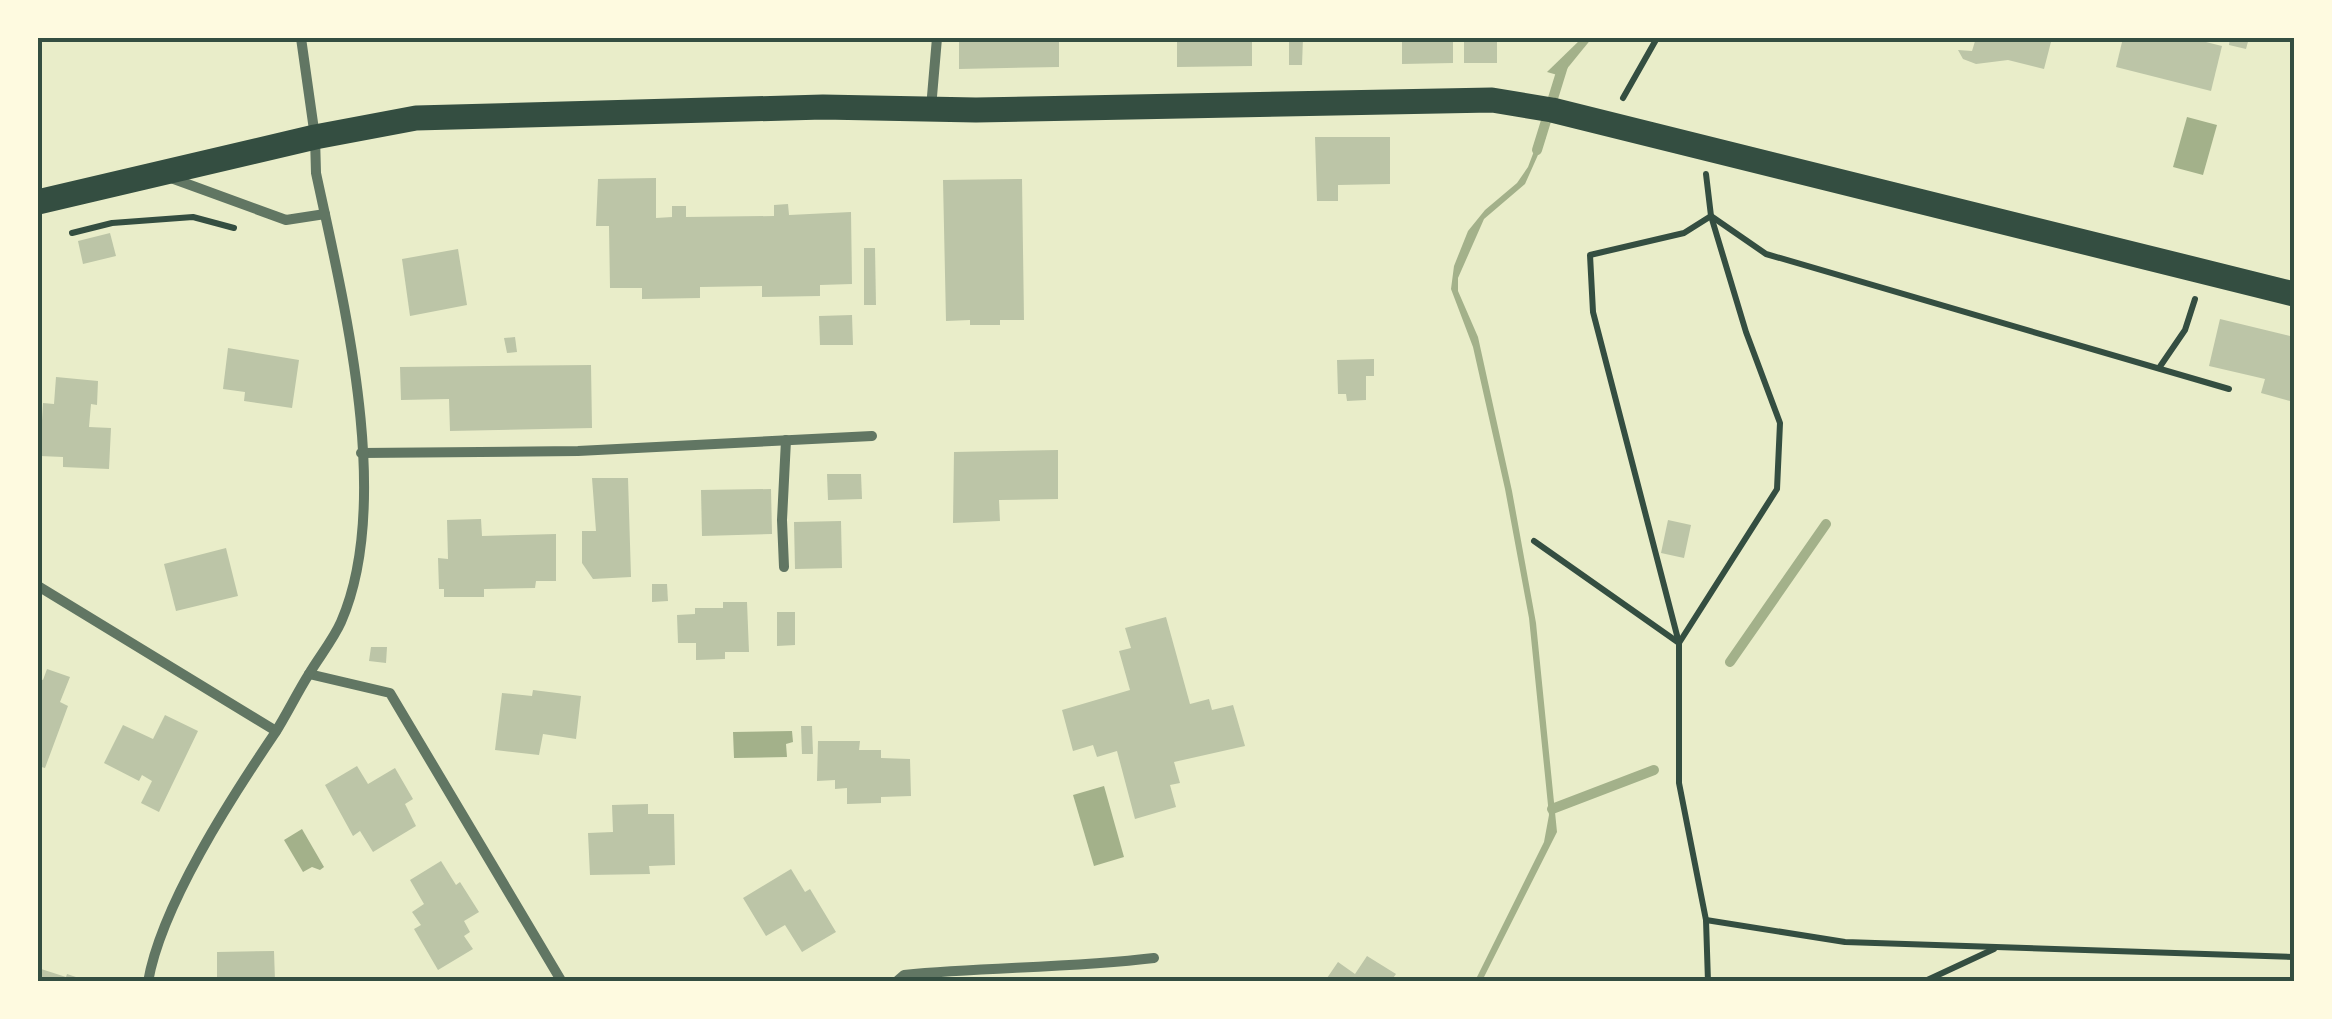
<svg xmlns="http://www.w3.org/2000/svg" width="2332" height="1019" viewBox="0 0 2332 1019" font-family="Mulish,sans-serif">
  <rect width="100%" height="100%" fill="#e9edc9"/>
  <!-- water -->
  <g fill="#a3b18a">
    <path d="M1582 38H1592L1561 76 1547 72Z"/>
    <path d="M2187 117 2217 125 2203 175 2173 167Z"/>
    <path d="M1546 137 1525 184 1484 219 1458 278V291L1478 337 1512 491 1536 623 1557 832 1482 981H1475L1544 842 1549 815 1529 618 1505 489 1473 347 1451 289 1454 266 1468 231 1485 210 1517 183 1528 167 1539 138Z"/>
    <path d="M792 731 793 742 786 744 787 757 734 758 733 732Z"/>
    <path d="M1104 786 1124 857 1094 866 1073 795Z"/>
    <path d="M302 829 324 867 320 870 312 867 303 872 284 840Z"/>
  </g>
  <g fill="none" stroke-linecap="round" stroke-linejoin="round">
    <!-- stream -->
    <g stroke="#a3b18a" stroke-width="10">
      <path d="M1537 150 1563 66"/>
      <path d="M1730 662 1826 524"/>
      <path d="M1552 809 1654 770"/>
    </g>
  </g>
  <!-- building -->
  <g fill="#bcc5a7">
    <path d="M959 38H1059V67L959 69Z"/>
    <path d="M1177 38H1252V66L1177 67Z"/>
    <path d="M1289 38H1303L1302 65H1289Z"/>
    <path d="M1402 38H1453V63L1402 64Z"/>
    <rect x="1464" y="38" width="33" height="25"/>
    <path d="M1976 38H2052L2044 69 2008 60 1976 64 1963 59 1958 50 1972 51Z"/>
    <path d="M2123 38H2190L2222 46 2211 91 2116 67Z"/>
    <path d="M2230 38H2249L2246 49 2229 45Z"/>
    <path d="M1315 137H1390V184L1338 185V201H1317Z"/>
    <path d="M656 178V218L672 217V206H686V217L774 216V205L788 204 789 215 851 212 852 284 820 285V296L762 297V286L700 287V298L642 299V288H610L609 226H596L598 179Z"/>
    <path d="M1022 179 1024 320H1000V325H970V320L946 321 943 180Z"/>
    <path d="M110 233 116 256 83 264 78 241Z"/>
    <path d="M864 248H875L876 305H864Z"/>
    <path d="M458 249 467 305 410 316 402 259Z"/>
    <path d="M852 315 853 345H820L819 316Z"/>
    <path d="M2220 319 2294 337V383L2290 401 2261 393 2265 379 2209 366Z"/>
    <path d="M515 337 517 352 507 353 504 338Z"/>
    <path d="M228 348 299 360 292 408 244 401 245 392 223 389Z"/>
    <path d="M1374 359V376H1366V400L1347 401 1346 394H1338L1337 360Z"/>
    <path d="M591 365 592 428 450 431 449 399 401 400 400 367Z"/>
    <path d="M56 377 98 381 97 405 91 404 89 427 111 428 109 469 63 467V457L40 456 43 403 54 404Z"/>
    <path d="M1058 450V499L999 500 1000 521 953 523 954 452Z"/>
    <path d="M827 474H861L862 499 828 500Z"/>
    <path d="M592 478H628L631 577 593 579 582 563V531H596Z"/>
    <path d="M771 489 772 534 702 536 701 490Z"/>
    <path d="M481 519 482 536 556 534V581H536L535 588 484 589V597H444V589H439L438 558 448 559 447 520Z"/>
    <path d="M1668 520 1691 525 1684 558 1661 553Z"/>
    <path d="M841 521 842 568 795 569 794 522Z"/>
    <path d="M226 548 238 596 176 611 164 564Z"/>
    <path d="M652 584H667L668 601 652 602Z"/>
    <path d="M723 602H747L749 652H725V659L696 660V643H678L677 615 695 614V608H723Z"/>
    <path d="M777 612H795V645L777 646Z"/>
    <path d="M1166 617 1190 704 1209 699 1212 710 1233 705 1245 746 1174 762 1180 783 1170 785 1176 807 1135 819 1117 751 1097 757 1093 745 1073 751 1062 710 1130 690 1119 651 1131 648 1125 628Z"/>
    <path d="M371 647H387L386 663 369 661Z"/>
    <path d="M47 669 70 677 60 702 68 706 45 768 38 766V678L43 680Z"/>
    <path d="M533 690 581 696 576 739 543 734 539 755 495 750 502 693 532 696Z"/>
    <path d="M165 715 198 731 159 812 141 803 152 781 142 775 139 781 104 763 123 725 153 739Z"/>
    <path d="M801 726H812L813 754H802Z"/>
    <path d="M818 741H860L859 750H881V758L910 759 911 796 881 797V803L847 804V788L835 789V780L817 781Z"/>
    <path d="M357 766 368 784 395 768 413 799 405 804 416 826 373 852 360 831 353 836 325 785Z"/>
    <path d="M648 804V814H674L675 865 649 866 650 874 590 875 588 833 613 832 612 805Z"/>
    <path d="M441 861 456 885 460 882 479 912 464 921 470 932 464 936 473 949 438 970 414 929 421 925 412 912 424 904 410 880Z"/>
    <path d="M791 869 805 892 810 889 836 932 802 952 785 925 766 936 743 898Z"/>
    <path d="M274 951 275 981H217V952Z"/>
    <path d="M1367 956 1396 974 1391 981H1325L1338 962 1355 974Z"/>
    <path d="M38 968 66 977 67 974 88 981H38Z"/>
  </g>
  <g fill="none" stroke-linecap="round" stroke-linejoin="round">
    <!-- path -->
    <g stroke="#344e41" stroke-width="6">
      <path d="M1623 98 1657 38"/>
      <path d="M72 233 112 223 193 217 234 228"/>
      <path d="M2159 368 2185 330 2195 299"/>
      <path d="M1534 541 1679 643 1777 489 1780 423 1746 332 1711 216 1706 174"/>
      <path d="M1706 920 1845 942 2294 957"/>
      <path d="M1708 982 1706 920 1679 783V643L1593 312 1590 255 1684 233 1711 216 1766 254 2229 389"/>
      <path d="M1923 982 1994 949"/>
    </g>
    <!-- minor -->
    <g stroke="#617663" stroke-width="10">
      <path d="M931 108 937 38"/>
      <path d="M171 178 286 220 325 214"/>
      <path d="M361 453 578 451 872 436"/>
      <path d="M784 567 782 520 786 440"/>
      <path d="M38 586 276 731"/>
      <path d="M309 674 390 693 562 982"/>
      <path d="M148 982C161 906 231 798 275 733 287 714 297 693 309 674 319 657 333 640 341 622 394 501 343 299 316 173L315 137 301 38"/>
      <path d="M896 982 904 975C987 967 1071 968 1154 958"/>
    </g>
    <!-- primary -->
    <path stroke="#344e41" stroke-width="25" d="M38 202 315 137 416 118 823 107 976 110 1492 100 1552 110 2294 294"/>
  </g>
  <!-- border -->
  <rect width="2332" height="1019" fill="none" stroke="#fefae0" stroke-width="80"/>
  <rect x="40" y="40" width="2252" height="939" fill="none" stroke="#344e41" stroke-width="4"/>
</svg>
